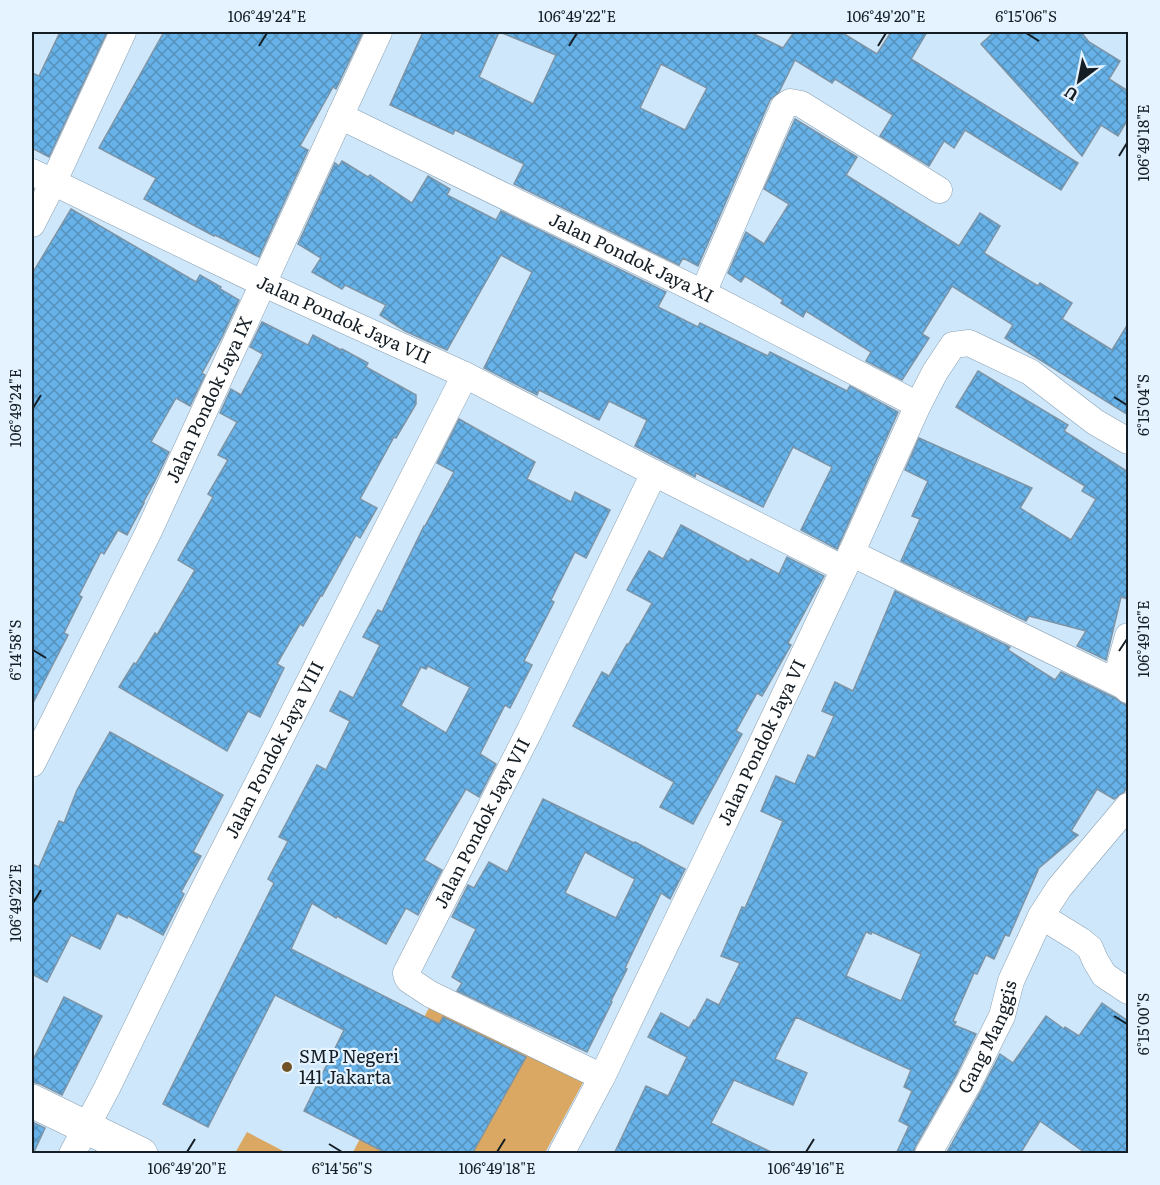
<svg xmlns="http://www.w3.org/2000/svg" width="1160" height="1185" viewBox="0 0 1160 1185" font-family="Literata,serif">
  <defs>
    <pattern id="building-cross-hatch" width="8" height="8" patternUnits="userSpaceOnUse" patternTransform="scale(1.5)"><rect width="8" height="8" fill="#67b3e9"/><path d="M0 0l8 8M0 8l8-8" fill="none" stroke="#5491bd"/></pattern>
  </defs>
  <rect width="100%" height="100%" fill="#cee7fb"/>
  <!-- green -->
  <g fill="#daa862">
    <path d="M432 1002 587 1075 545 1153 352 1154Z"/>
    <path d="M247 1132 287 1153H235Z"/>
  </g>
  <!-- building -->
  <g fill="url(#building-cross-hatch)" stroke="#7d94a6" stroke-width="1.5" fill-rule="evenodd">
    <path d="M60 32H107L49 157 32 148V73L39 76Z"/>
    <path d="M164 32H363L336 89 333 87 300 146 308 150 259 257 215 235 214 236 144 199 156 178 99 148Z"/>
    <path d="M423 32H499L479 77 533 104 556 55 502 33V32H750L783 48 794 32H841L877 54 891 32H927L911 59 1078 163 1061 190 965 130 954 148 944 141 929 166 880 136 893 115 835 79 832 83 795 60 779 92 770 100 698 266 683 258 679 265 514 184 524 164 455 130 453 134 390 105ZM661 64 707 88 685 130 640 108Z"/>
    <path d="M994 32H1081L1089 42 1120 61 1109 79 1128 91V119L1118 136 1101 125 1082 156 981 44Z"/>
    <path d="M795 119 857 157 846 175 959 246 980 213 1000 226 984 253 1038 286 1040 283 1072 303 1062 319 1112 350 1128 324V415L1005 338 1013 325 952 286 922 334 929 338 902 380 866 361 871 352 806 311 803 317 781 303 783 300 745 276 741 282 728 273 746 232 764 244 789 204 764 189Z"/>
    <path d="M342 161 368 177 370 175 412 203 428 176 450 189 447 195 496 220 501 211 666 292 658 307 698 327 700 323 768 356 770 352 847 391 850 386 898 412 837 549 801 530 832 467 793 447 763 507 696 473 695 477 635 446 647 420 609 401 599 420 539 390 537 395 484 368 532 272 501 255 447 350 405 331 380 315 386 305 345 285 342 289 312 272 321 258 298 244 335 163 339 166Z"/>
    <path d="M71 209 196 282 200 275 221 287 220 289 239 300 222 337 202 373 205 375 190 406 176 398 151 442 169 452 155 481 143 503H144L127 535 118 530 104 554 101 552 79 595 82 597 64 633 68 635 32 705V274Z"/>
    <path d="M262 322 308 345 313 335 341 350 342 349 368 363 366 367 416 395V404L396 438 394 437 360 499 377 508 360 538 356 535 322 596 321 595 303 626 300 624 277 664 284 668 260 717 248 711 227 751 119 687 134 663 136 664 155 633 157 635 195 570 178 560 213 497 208 494 228 460 218 455 237 422 220 413 231 389 241 395 263 354 250 347Z"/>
    <path d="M978 371 1068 425 1064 431 1128 472V599L1121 597 1106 660 1077 646 1086 631 1029 616 1026 621 901 561 920 519 912 516 928 481 905 470 919 438 1032 488 1020 508 1071 540 1096 499 1082 491 1085 486 956 407Z"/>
    <path d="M459 419 535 462 527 479 571 502 575 492 610 510 586 558 575 552 551 600 554 602 524 661 532 665 510 708 505 705 480 754 496 764 479 797 466 789 424 860 442 870 418 915 406 908 386 944 337 916 336 918 312 903 291 949 439 1024 443 1017 526 1057 472 1154H388L304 1111 344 1030 275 995 208 1127 163 1104 274 883 268 879 288 841 279 837 317 765 326 770 350 721 330 711 340 691 353 698 380 645 363 637 378 610 382 612 424 526H425L454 472 437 463ZM428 666 470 687 446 733 401 706 421 667 426 669Z"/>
    <path d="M681 525 749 562 751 559 779 574 787 557 824 576 788 643 791 645 762 696 757 693 736 731 742 734 693 824 660 807 674 782 573 726 602 672 609 676 627 644 628 645 652 603 627 590 649 551 663 559Z"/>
    <path d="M895 591 1010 647 1008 650 1055 680 1061 672 1115 698 1124 704 1128 705V785L1124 792 1114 799 1097 789 1071 831 1078 835 1039 868 1009 936 1005 935 994 959 986 955 977 974 974 973 953 1021 956 1022 954 1025 976 1034 956 1075 915 1147 913 1154H896L909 1126 899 1121 912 1091 904 1087 911 1070 796 1017 775 1059 807 1073 793 1105 734 1080 711 1123 775 1154H614L646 1086 668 1096 687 1057 648 1037 661 1013 689 1028 694 1020 695 1021 707 999 719 1005 740 963 721 956 742 907 745 908 783 821 761 811 776 776 795 784 808 755 815 758 834 716 822 711 835 682 853 691ZM866 932 871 934 872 932 921 954 901 1001 846 976Z"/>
    <path d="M110 732 223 795 193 852 201 856 181 892 184 894 163 935 128 916 127 918 117 913 100 949 71 935 47 982 32 974V864L39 867 59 821 64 823 77 790Z"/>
    <path d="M543 799 634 843 635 842 685 869 670 899 661 893 625 968 627 969 611 1001 612 1002 587 1052 457 991 462 983 452 977 476 929 452 917 468 885 474 888 489 862 507 872ZM585 852 635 879 616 918 565 893Z"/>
    <path d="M64 997 102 1016 62 1095 40 1084 32 1082V1062Z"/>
    <path d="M1102 1003 1128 1021V1154H1087L1040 1121 1020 1154H946L982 1089 1000 1054 1013 1063 1046 1016 1064 1029 1065 1027 1079 1036Z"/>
    <path d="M32 1122 45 1128 33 1154H32Z"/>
  </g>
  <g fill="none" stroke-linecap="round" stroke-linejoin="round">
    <defs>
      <g id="street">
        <path id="s1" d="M340 116 703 293 918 405"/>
        <path id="s2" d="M32 172 264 284 465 375 654 473 844 569"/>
        <path d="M32 224 53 183 123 32"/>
        <path d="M703 293 784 106 790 102 801 104 939 190"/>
        <path d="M851 553 1124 686"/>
        <path d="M1128 636 1118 672 1124 686 1128 690"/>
        <path id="s3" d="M32 764 148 533 379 32"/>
        <path d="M1041 916 1080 940 1090 948 1095 960 1104 975 1128 991"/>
        <path id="s4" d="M602 1077 430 994 409 980 407 977 406 973 530 730 654 473"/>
        <path id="s5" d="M72 1154 107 1088 202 893 465 375"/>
        <path id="s6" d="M561 1154 602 1077 724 823 844 569 918 405 935 372 953 345 969 343 1030 372 1095 422 1128 441"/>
        <path id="s7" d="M928 1154 969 1082 1002 1016 1011 981 1041 916 1059 888 1128 806"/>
      </g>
      <path id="secondary" d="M32 1101 141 1154"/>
    </defs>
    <!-- street casing -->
    <use href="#street" stroke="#89a1b3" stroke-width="27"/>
    <!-- secondary casing -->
    <use href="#secondary" stroke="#89a1b3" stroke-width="34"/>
    <!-- street -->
    <use href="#street" stroke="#fff" stroke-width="26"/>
    <!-- secondary -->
    <use href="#secondary" stroke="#fff" stroke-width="33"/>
  </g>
  <!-- ticks -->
  <path fill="none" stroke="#151e25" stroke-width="2" d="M1026 33 1039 41M259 46 267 33M569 46 577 33M878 46 886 33M1119 156 1127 143M1114 397 1127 405M33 408 41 395M33 650 46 658M1119 651 1127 639M33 903 41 890M1114 1016 1127 1024M329 1144 342 1152M187 1152 195 1139M497 1152 505 1139M806 1152 814 1139"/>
  <!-- markers -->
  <circle fill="#715327" stroke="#e4f3ff" stroke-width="2" cx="287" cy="1067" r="6"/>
  <g text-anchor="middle" stroke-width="4.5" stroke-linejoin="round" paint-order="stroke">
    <!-- street labels -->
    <g font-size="18" fill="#151e25" stroke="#e4f3ff">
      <text dy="6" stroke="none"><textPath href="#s1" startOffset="324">Jalan Pondok Jaya XI</textPath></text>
      <text dy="6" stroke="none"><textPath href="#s2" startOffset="345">Jalan Pondok Jaya VII</textPath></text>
      <text dy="6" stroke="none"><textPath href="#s3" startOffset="405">Jalan Pondok Jaya IX</textPath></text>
      <text dy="6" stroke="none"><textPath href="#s6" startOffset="458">Jalan Pondok Jaya VI</textPath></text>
      <text dy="6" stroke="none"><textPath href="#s5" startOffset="452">Jalan Pondok Jaya VIII</textPath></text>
      <text dy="6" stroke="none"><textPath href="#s4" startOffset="392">Jalan Pondok Jaya VII</textPath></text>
      <text dy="6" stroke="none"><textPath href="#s7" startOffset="132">Gang Manggis</textPath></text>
    </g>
    <!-- poi labels -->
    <g font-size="18" fill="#151e25" stroke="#e4f3ff" text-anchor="start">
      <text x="299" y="1063">SMP Negeri<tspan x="299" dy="21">141 Jakarta</tspan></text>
    </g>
  </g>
  <!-- border -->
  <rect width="1160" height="1185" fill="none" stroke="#e4f3ff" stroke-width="66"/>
  <!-- north arrow -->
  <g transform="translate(1079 81) rotate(212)" stroke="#e4f3ff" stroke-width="4.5" paint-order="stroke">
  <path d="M0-4.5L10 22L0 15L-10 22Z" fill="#151e25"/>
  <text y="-9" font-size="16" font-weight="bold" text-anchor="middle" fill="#151e25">U</text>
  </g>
  <rect x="33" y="33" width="1094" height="1119" fill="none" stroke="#151e25" stroke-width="2"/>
  <g font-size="15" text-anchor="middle" fill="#151e25">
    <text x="267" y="22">106°49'24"E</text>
    <text x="577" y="22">106°49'22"E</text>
    <text x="886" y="22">106°49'20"E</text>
    <text x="1026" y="22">6°15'06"S</text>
    <text transform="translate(1144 143) rotate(-90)" y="5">106°49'18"E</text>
    <text transform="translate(1144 405) rotate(-90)" y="5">6°15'04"S</text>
    <text transform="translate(16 408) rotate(-90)" y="5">106°49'24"E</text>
    <text transform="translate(1144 639) rotate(-90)" y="5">106°49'16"E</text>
    <text transform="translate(16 650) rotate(-90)" y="5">6°14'58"S</text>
    <text transform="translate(16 903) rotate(-90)" y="5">106°49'22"E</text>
    <text transform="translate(1144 1024) rotate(-90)" y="5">6°15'00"S</text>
    <text x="187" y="1174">106°49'20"E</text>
    <text x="342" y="1174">6°14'56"S</text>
    <text x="497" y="1174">106°49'18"E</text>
    <text x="806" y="1174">106°49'16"E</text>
  </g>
</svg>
